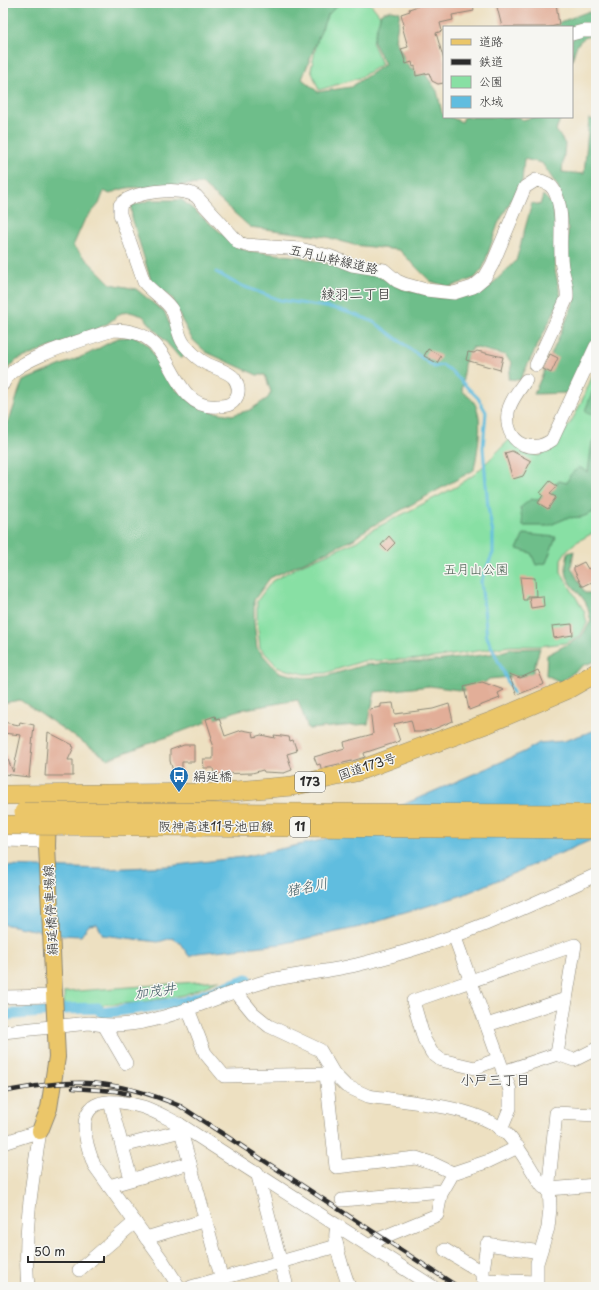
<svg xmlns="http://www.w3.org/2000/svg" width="599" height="1290" viewBox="0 0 599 1290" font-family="'Playpen Sans','Klee One',sans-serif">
  <rect width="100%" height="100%" fill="#f6f6f2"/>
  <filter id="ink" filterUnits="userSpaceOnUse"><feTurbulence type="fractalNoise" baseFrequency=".025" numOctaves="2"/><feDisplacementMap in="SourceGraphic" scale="8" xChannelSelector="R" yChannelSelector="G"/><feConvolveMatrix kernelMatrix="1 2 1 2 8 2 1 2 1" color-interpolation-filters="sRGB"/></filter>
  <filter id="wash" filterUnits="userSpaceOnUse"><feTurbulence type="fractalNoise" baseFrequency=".012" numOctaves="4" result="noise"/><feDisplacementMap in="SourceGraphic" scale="16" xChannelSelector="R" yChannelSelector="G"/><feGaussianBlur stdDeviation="0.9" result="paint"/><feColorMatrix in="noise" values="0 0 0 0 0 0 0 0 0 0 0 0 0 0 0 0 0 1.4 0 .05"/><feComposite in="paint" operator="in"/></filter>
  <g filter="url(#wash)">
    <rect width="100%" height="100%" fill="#ede0c1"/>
    <!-- green -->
    <g fill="#88e0a4" stroke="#5a8668">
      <path d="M334 3H370L382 18 372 42 382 64 359 78 319 90 311 70 323 13Z"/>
      <path d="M596 367V531L575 543 567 550 561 559V572L584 611 587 623 580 636 565 643 539 646H510L426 659 363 661 326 673 305 674 279 668 260 648 257 619V601L272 581 301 565 357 541 370 531 456 487 475 474 510 439 524 451 539 456C571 434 582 401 596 367Z"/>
      <path d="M221 980 184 995 137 1003 64 1006V992Z"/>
    </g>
    <!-- forest -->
    <g fill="#6ebe8a" stroke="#4c745a">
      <path d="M3 3H340L327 16 302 79 318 92 351 87 385 64 373 41 381 13 391 10 400 12 395 40 410 69 423 71 437 91 442 113 444 115V117H450L462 122 464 117H520L522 120 534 117H561L556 130 565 144 562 172 584 174 589 119 596 120V337L568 393 534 394 575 300 567 265 568 228 558 187 542 163 524 159 522 181 498 224 483 268 475 278 449 287 430 281 399 250 354 245 327 237 250 227 202 184C185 184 169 187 152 188 134 188 127 185 110 194L104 191 99 204 84 221 73 246 111 284 136 289 165 313 173 333 187 352 181 359 143 316 130 312 121 313 107 324 93 331 17 360 3 373V289L6 277 3 272Z"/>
      <path d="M587 12 596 13V34C578 38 576 45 572 61V27H547Z"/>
      <path d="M543 195 553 205 556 234 555 270 561 298 520 380 508 379 512 363 505 355 473 347 464 364 462 391C466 395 473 399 475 404 484 421 477 453 474 470L367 529 354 539 270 578 254 600V621L257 648 278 672 305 678 327 676 364 665 405 662H427L498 653 511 649 540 648 532 675 489 679 473 692 430 686 375 692 368 724 308 729 298 700 239 710 108 759 20 700 3 703V428C15 414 15 397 23 381L88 354 118 338 135 336 148 345 164 373 176 390 214 412 232 415 250 410 268 398 271 392 265 375H257L206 352 192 339 177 311 173 299 152 284 132 218 131 206 151 200H182L238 247 248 251 301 257 357 272 376 275 403 289 441 298 461 296 487 289 516 261 532 203 540 205Z"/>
      <path d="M595 385H596V417L585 411Z"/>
      <path d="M596 438V483L593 485 596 491 594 512 582 517 567 518 548 526H523L520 508 531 499 538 500 559 481 567 483 570 475 579 467 588 472 592 442Z"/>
      <path d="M524 534 556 537 546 563 536 565 531 553 517 549Z"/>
      <path d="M574 551 571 567 585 593H596V661L584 665 561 682 546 675 547 655 581 637 591 621C589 615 588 605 584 600 570 581 562 580 568 553Z"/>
    </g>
    <!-- water -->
    <path fill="#61bddf" stroke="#467485" d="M596 730V838L463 895 360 927 281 944 197 953 189 956 179 942 172 938 158 942 103 935 97 924 89 925 81 936 60 935 3 924V866L106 869 169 866 243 857 322 840 524 752 539 743 564 741Z"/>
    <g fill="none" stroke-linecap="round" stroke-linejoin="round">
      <!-- stream -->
      <path stroke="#61bddf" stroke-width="3" d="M216 272 237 284 280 300 338 309 367 319 377 324 434 367 442 365 450 370 478 398 486 412 483 448 488 507 493 534V553L481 581 487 637 513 693"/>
      <!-- canal -->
      <g stroke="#61bddf" stroke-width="11">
        <path d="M65 1009 98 1008 102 1013 185 1002 247 979"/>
        <path d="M3 1015 44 1012"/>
      </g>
    </g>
    <g id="blocks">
      <!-- building -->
      <g fill="#e2ae98">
        <path d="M417 3H448L449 6 473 3 474 11 452 15 453 20 440 23 442 31 436 33 444 60V83L438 84 432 81 429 73 416 76 415 66 413 67 412 62 406 64 401 49 408 47 402 26 404 25 401 14 410 11 409 9 418 6Z"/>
        <path d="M498 3H526V5L556 3 559 25 550 27H502L497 7 499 6Z"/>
        <path d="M428 349 441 356 437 363 424 356Z"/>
        <path d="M477 351 503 357 500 370 466 360 468 352 474 353Z"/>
        <path d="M550 354 558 358 551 373 543 369Z"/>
        <path d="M512 451 531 461 523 476 513 479 505 453Z"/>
        <path d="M550 481 557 486 550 494 556 497 548 509 538 503 543 495 540 493Z"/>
        <path d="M389 536 395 543 387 551 381 545Z"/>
        <path d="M584 562 588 569 596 564V580L584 586H582L574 570V567Z"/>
        <path d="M520 577 535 578 536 596H527V600H523Z"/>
        <path d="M543 596 544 606 531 608 529 597Z"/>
        <path d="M572 624 573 635 554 638 552 626Z"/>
        <path d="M538 670 544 684 517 695 509 674 520 678Z"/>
        <path d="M482 682 504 690 498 693 500 698 469 710 464 687Z"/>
        <path d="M393 703 395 714 433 709 449 704 453 721 434 729 420 732H414L411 720 394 724 400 741 364 753 365 757 352 761 321 768 320 764 317 765 314 757 345 748 344 742 373 734 370 709 381 707V704Z"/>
        <path d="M215 716 216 719 219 718 225 736 242 730 253 732 254 737 261 735 275 738 274 735 289 737 290 741 293 740 297 751 287 754 292 770 284 773 264 772 263 770 252 773 214 774 213 768H204L203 759H213V747L210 739 212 738 206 719Z"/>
        <path d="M3 722 19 725 20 722 34 725 29 777 3 774V747L13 772 21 735 3 733Z"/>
        <path d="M48 732 73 745 72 746 74 747 68 760H73V776H45Z"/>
        <path d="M184 745H194V762H182V774H174L170 761V750Z"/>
      </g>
    </g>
  </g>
  <g filter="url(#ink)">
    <use href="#blocks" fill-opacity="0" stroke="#8c8676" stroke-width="1"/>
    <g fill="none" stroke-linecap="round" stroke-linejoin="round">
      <defs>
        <g id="minor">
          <path d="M572 34 583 31H596"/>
          <path d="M526 380C520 389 509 402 508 413 504 441 530 456 552 440L596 346"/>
          <path d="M3 384C11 359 87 339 113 330 127 330 141 332 152 342 174 360 179 411 218 406 226 406 232 405 236 398 240 392 238 384 234 378 227 370 210 367 202 361 196 357 189 350 184 344 177 335 177 320 172 310 167 301 151 291 144 282L120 214V205C132 191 180 186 196 196L239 243 246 245 300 249 329 256 352 265 384 270 397 281 404 284 426 290 454 293 473 287 485 277 492 265 525 187 536 180C543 181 550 183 554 190 566 212 558 243 562 267 564 278 568 286 567 298L536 365"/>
          <path d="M3 840 41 841"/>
          <path d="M454 935 510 1090V1108L501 1130"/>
          <path d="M235 991 253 1013 269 1026 320 1050 334 1074 346 1086 368 1096C406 1102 476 1105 505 1132 521 1148 530 1169 543 1187L549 1189 596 1185"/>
          <path d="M3 997 54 996"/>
          <path d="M188 1009 205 1053 224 1076 334 1074"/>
          <path d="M104 1025 126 1063"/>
          <path d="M487 1025 566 999"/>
          <path d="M3 1032 89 1023C151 1034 209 997 267 981 296 974 327 972 356 965 402 954 459 936 502 917 534 904 565 889 596 875"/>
          <path d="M498 1059 475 1068 441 1060 432 1053 424 1039 413 1001 575 945 557 1054"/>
          <path d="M503 1072 557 1054 574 1060 596 1049"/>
          <path d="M326 1074 336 1167 416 1158 434 1164 453 1173"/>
          <path d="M110 1102 131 1179"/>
          <path d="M179 1124 224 1287"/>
          <path d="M3 1143 40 1131C32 1183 23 1234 28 1287"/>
          <path d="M123 1146 181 1131"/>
          <path d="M257 1172 287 1287"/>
          <path d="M109 1186 190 1163"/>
          <path d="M342 1200 442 1191"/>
          <path d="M338 1226C330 1238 345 1273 349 1287"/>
          <path d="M146 1238 206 1220"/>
          <path d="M370 1246 381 1238 437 1215 441 1194 453 1173 489 1161 518 1147"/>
          <path d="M445 1250 483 1273"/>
          <path d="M79 1270 135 1222"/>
          <path d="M536 1282 487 1280 482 1277 487 1244 540 1252"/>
          <path d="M179 1287 162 1260 94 1165C74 1114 85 1090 143 1107 155 1111 167 1118 179 1124L433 1287"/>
          <path d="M191 1287 337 1246"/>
          <path d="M537 1287V1263L548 1228 550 1208 549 1182 556 1113 596 1115"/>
        </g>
        <path id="major" d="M40 1131 49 1108 57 1057 47 846 48 813"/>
        <path id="highway" d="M3 795 212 793 292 786 355 772 491 722 566 690 596 673"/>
      </defs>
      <!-- minor casing -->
      <use href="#minor" stroke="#8c8676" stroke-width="14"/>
      <!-- major casing -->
      <use href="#major" stroke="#8c8676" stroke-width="18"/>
      <!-- highway casing -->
      <use href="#highway" stroke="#8c8676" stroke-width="20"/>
      <!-- minor -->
      <use href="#minor" stroke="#fff" stroke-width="13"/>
      <!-- major -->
      <use href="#major" stroke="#ebc669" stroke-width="16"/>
      <!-- highway -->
      <use href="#highway" stroke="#ebc669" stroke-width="19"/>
      <defs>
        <g id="rail">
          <path d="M73 1088 115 1091 129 1094"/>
          <path d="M3 1092C73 1078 113 1078 180 1106L458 1287"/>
        </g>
      </defs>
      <!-- rail casing -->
      <use href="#rail" stroke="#2b2b2b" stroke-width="4.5"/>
      <!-- rail -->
      <use href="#rail" stroke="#f6f6f2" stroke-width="3" stroke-dasharray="9" stroke-linecap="butt"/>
      <defs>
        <g id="highway-bridge">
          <path d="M24 812 596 814"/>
          <path d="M3 825 596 829"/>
        </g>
      </defs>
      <!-- highway-bridge casing -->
      <use href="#highway-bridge" stroke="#8c8676" stroke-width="20" stroke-linecap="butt"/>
      <!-- highway-bridge -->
      <use href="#highway-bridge" stroke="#ebc669" stroke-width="19"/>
    </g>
  </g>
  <!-- icons -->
  <defs>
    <symbol id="bus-pin" viewBox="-11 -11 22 30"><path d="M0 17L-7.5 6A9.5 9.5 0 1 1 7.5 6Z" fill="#1f6fb2" stroke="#f6f6f2"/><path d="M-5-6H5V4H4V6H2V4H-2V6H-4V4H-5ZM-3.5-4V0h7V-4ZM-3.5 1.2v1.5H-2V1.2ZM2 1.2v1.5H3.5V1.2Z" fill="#fff"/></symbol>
  </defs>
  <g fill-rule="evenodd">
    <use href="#bus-pin" x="168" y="765" width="22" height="30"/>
  </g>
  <g text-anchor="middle" stroke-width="3" stroke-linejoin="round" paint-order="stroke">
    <!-- shield labels -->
    <g fill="#f6f6f2" stroke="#686867" stroke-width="1">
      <rect x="295" y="772" width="30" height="20" rx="3"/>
      <rect x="290" y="817" width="20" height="20" rx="3"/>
    </g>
    <g font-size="12" font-weight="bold" fill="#2b2b2b">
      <text x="310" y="786">173</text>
      <text x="300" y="831">11</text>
    </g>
    <!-- street labels -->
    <g font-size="13" fill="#2b2b2b" stroke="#f6f6f2">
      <text transform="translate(334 259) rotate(13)" y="5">五月山幹線道路</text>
      <text transform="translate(367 766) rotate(-18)" y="5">国道173号</text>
      <text x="216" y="831">阪神高速11号池田線</text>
      <text transform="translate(50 910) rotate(-93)" y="5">絹延橋停車場線</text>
    </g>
    <!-- park labels -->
    <g font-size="13" fill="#425849" stroke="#f6f6f2">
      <text x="476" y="574">五月山公園</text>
    </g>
    <!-- poi labels -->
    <g font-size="13" fill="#2b2b2b" stroke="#f6f6f2" text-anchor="start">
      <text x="193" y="781">絹延橋</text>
    </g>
    <!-- neighbourhood labels -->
    <g font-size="14" fill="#2b2b2b" stroke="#f6f6f2">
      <text x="356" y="299">綾羽二丁目</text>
      <text x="495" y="1085">小戸三丁目</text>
    </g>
    <!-- water labels -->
    <g font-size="14" font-style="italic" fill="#3b5761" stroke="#f6f6f2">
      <text transform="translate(307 887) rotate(-11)" y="5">猪名川</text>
      <text transform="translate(155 991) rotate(-8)" y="5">加茂井</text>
    </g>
  </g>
  <!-- margin -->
  <rect width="599" height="1290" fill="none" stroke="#f6f6f2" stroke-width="16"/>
  <!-- legend -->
  <rect x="443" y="26" width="130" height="92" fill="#f6f6f2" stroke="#a5a5a2"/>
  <rect x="451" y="39" width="20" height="6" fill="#ebc669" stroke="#a5a5a2"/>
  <text x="479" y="46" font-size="12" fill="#2b2b2b">道路</text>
  <rect x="451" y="59" width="20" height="6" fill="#2b2b2b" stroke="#a5a5a2"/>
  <text x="479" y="66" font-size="12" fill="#2b2b2b">鉄道</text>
  <rect x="451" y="76" width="20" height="12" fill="#88e0a4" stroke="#a5a5a2"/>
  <text x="479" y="86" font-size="12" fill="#2b2b2b">公園</text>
  <rect x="451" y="96" width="20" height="12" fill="#61bddf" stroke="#a5a5a2"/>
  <text x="479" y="106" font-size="12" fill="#2b2b2b">水域</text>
  <!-- scale -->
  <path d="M28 1256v6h76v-6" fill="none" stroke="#2b2b2b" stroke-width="2"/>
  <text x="34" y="1256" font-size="12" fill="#2b2b2b" stroke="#f6f6f2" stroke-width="3" paint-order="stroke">50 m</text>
</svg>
